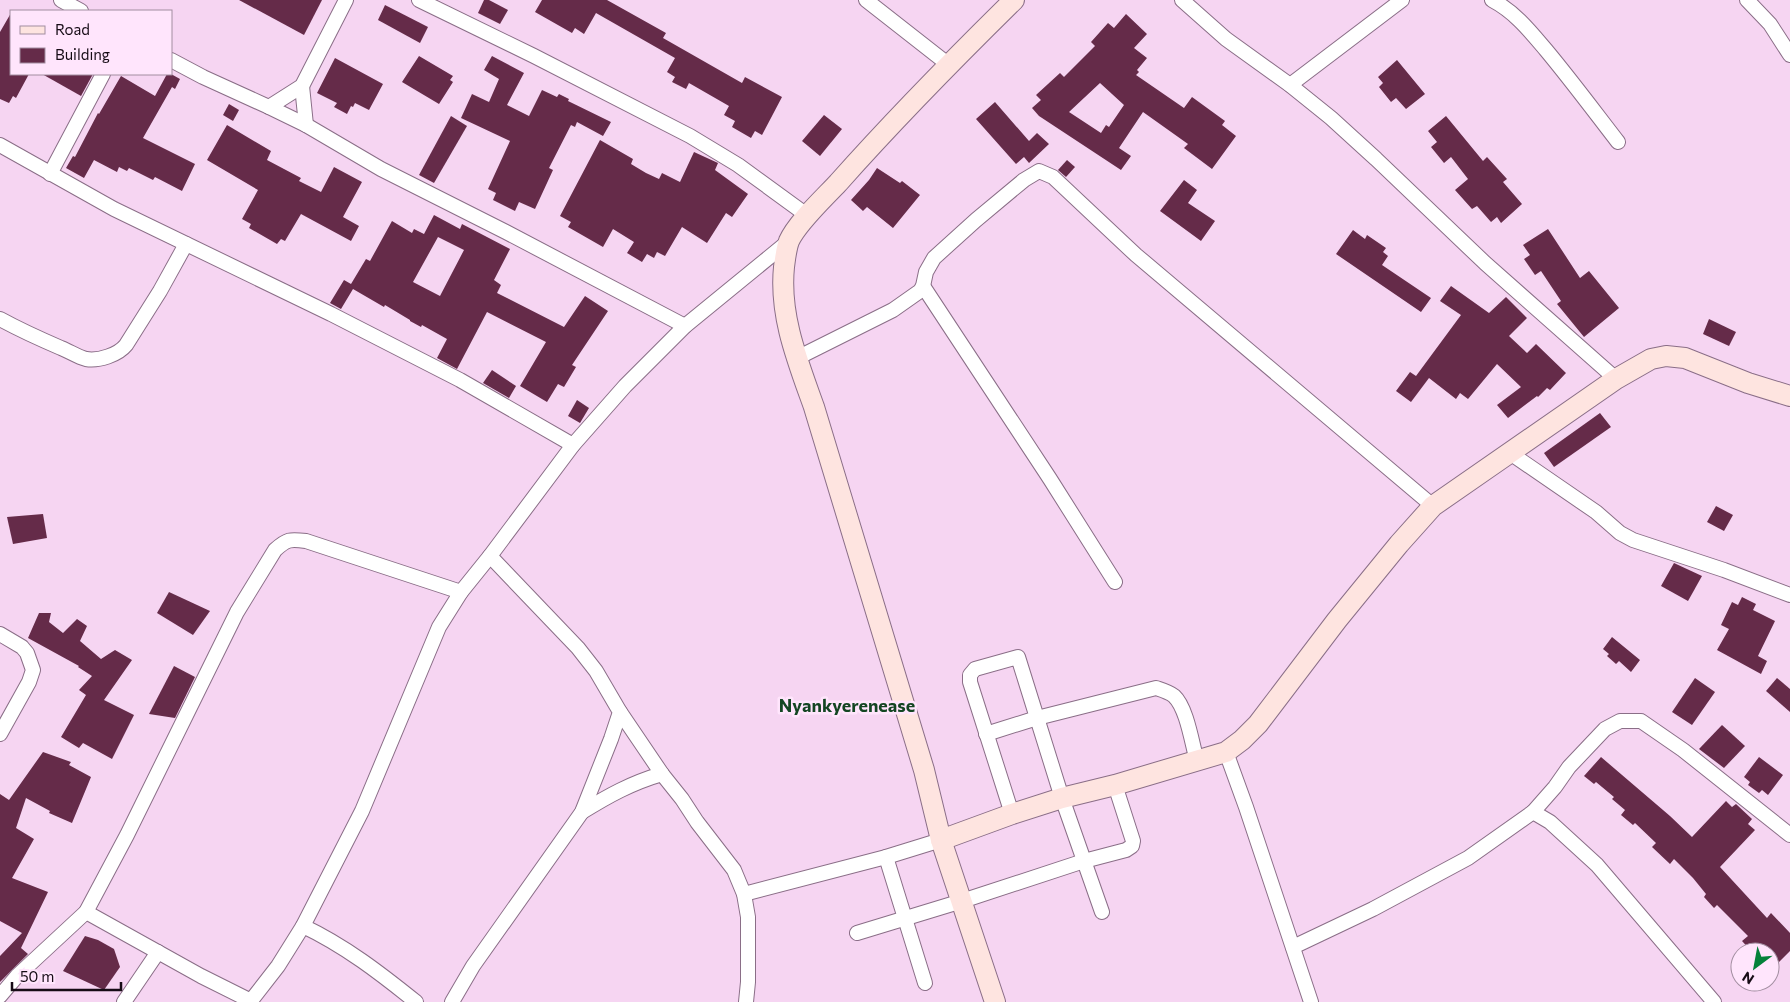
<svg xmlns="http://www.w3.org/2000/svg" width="1790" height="1002" viewBox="0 0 1790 1002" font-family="Commissioner,sans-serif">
  <rect width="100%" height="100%" fill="#f6d5f2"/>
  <!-- building -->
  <g fill="#652b49" fill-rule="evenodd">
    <path d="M239 0H322L304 35Z"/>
    <path d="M484 0H489L508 10 500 24 478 13Z"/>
    <path d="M542 0H607L666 33 663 38 742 83 745 77 782 97 762 135 755 131 751 138 732 127 735 121 724 115 729 106 689 83 686 89 672 82 675 77 667 72 675 58 596 13 584 34 575 28 572 33 535 12Z"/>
    <path d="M385 5 428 27 420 43 378 20Z"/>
    <path d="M11 13V74H29L16 98 13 96 9 103 0 99V32Z"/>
    <path d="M1126 14 1147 34 1134 48 1147 58 1137 70 1139 72 1136 75 1184 108 1192 97 1225 121 1222 125 1236 136 1212 169 1184 148 1188 144 1143 112 1119 148 1131 156 1121 170 1039 116 1032 108 1041 100 1036 95 1060 73 1064 77 1095 46 1091 42 1108 23 1114 28ZM1100 83 1124 105 1109 127 1106 125 1101 133 1069 112Z"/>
    <path d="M419 56 453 76 450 80 453 82 439 104 402 82Z"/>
    <path d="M492 56 524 73 507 105 529 116 542 90 557 97 559 94 569 99 568 101 611 122 603 136 577 122 575 127 571 125 549 168 553 170 535 209 519 202 515 211 493 200 496 193 488 189 510 141 461 118 472 94 489 102 499 79 484 70Z"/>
    <path d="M335 58 383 84 369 110 355 103 353 107 351 106 347 114 334 107 337 103 317 93Z"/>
    <path d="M1397 60 1425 94 1406 109 1396 98 1391 102 1379 87 1383 83 1378 77Z"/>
    <path d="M42 74H93L81 96Z"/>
    <path d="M167 74H171L180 79 175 89 172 87 143 138 195 164 182 191 155 177 153 180 129 168 127 171 119 167 117 172 94 160 84 178 66 168 73 156 75 157 98 113 99 114 121 76 155 96Z"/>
    <path d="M995 102 1029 141 1037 133 1049 144 1029 163 1024 157 1016 164 976 119Z"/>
    <path d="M229 104 239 110 233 121 223 115Z"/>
    <path d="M824 115 842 129 820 156 802 141Z"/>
    <path d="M451 116 467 126 434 183 419 175Z"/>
    <path d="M1446 116 1483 161 1487 157 1507 179 1503 182 1522 204 1501 223 1497 217 1491 222 1477 206 1472 209 1455 190 1468 179 1451 157 1444 163 1431 147 1437 142 1428 131Z"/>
    <path d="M227 125 271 151 267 160 301 178 299 181 321 192 334 167 362 182 343 217 359 226 351 241 301 214 285 241 281 239 277 244 249 228 251 224 242 219 258 190 207 160Z"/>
    <path d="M600 140 633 159 631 164 646 173 659 179 662 173 680 182 694 152 718 163 715 170 748 194 732 217 726 213 707 243 682 227 665 256 657 252 654 258 647 254 642 262 627 253 634 242 613 229 603 247 568 227 571 222 560 216Z"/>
    <path d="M1067 160 1075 167 1066 177 1058 170Z"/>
    <path d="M877 168 900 183 902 181 920 195 893 228 867 207 863 211 851 200 869 180Z"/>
    <path d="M1184 180 1197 190 1188 203 1215 221 1201 241 1160 211Z"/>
    <path d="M434 215 460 229 462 224 510 249 494 280 501 285 497 293 564 327 585 296 608 311 572 365 576 367 564 387 558 384 547 402 520 386 546 342 487 312 457 369 437 358 447 339 422 325 421 327 410 321V320L385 305 384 307 353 289 341 309 330 303 344 280 351 284 366 259 370 261 392 221 412 233 414 229 424 234ZM438 237 464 250 440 296 413 282Z"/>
    <path d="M1548 229 1580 278 1589 271 1619 308 1584 337 1557 304 1561 301 1541 271 1535 275 1524 259 1530 255 1523 245Z"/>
    <path d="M1353 230 1365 239 1367 235 1386 248 1383 252 1388 256 1382 265 1431 298 1421 312 1336 254Z"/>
    <path d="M1451 286 1489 313 1506 297 1527 318 1509 336 1527 353 1536 344 1566 373 1550 390 1547 388 1538 397 1537 396 1508 418 1497 405 1521 387 1497 364 1468 399 1460 393 1456 399 1429 378 1411 402 1396 391 1410 372 1416 376 1461 315 1440 301Z"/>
    <path d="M1709 319 1736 332 1729 346 1703 334Z"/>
    <path d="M492 370 516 386 509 398 483 383Z"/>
    <path d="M577 400 589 408 580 423 568 416Z"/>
    <path d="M1600 413 1611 427 1554 467 1544 453Z"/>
    <path d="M1716 506 1733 515 1724 531 1707 522Z"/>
    <path d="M43 514 47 538 13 544 7 517Z"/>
    <path d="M1674 563 1702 576 1688 601 1661 586Z"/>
    <path d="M169 592 210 611 193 635 157 613Z"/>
    <path d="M1742 597 1756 604 1753 610 1775 621 1758 656 1767 661 1761 674 1717 650 1729 629 1721 625 1732 602 1738 605Z"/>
    <path d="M39 613H51L49 622 63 633 77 619 87 626 80 641 101 659 115 650 132 660 104 700 134 715 112 759 83 743 79 748 61 737 86 695 79 690 92 676 78 667 79 666 28 638Z"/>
    <path d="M1612 637 1640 660 1631 672 1619 661 1616 664 1607 656 1609 654 1603 649Z"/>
    <path d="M174 666 195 677 175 718 149 714Z"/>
    <path d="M1695 678 1715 692 1692 725 1672 712Z"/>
    <path d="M1777 678 1790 689V712L1766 691Z"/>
    <path d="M1722 725 1745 746 1724 768 1699 749Z"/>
    <path d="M43 752 71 762 69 765 91 777 72 823 49 813 50 811 26 798 16 828 34 839 12 878 48 892 21 948 28 954 0 982V956L22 933 0 921V794L9 800Z"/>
    <path d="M1601 757 1670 816 1692 837 1726 801 1732 807 1736 804 1752 819 1748 824 1755 830 1720 867 1767 918 1771 913 1790 933V951L1770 971V952H1752L1742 941 1748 936 1717 905 1714 908 1704 897 1706 894 1693 878 1674 859 1670 864 1652 847 1656 843 1635 823 1633 825 1621 815 1625 810 1612 799 1614 797 1596 782 1594 784 1584 776Z"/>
    <path d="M1759 757 1783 775 1768 795 1762 790 1759 793 1748 785 1750 782 1744 777Z"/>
    <path d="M85 936 98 940 114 949 120 967 104 990 63 971Z"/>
  </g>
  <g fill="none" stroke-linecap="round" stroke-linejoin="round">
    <defs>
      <g id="street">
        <path d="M61 0 81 11"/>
        <path d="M419 0 534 56 690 136 738 165 808 216"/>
        <path d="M866 0 949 65"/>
        <path d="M1182 0 1226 39 1290 85 1331 118 1376 159 1485 263 1616 379"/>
        <path d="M1492 0C1515 12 1530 31 1546 50 1571 80 1594 111 1618 142"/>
        <path d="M1747 0 1770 24 1790 55"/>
        <path d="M171 60 203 77 269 107 306 125 381 169 506 232 685 326"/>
        <path d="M1290 85 1402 0"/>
        <path d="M302 86 306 125"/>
        <path d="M269 107 302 86 346 0"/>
        <path d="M0 145 114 209 331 314 460 380 573 445"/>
        <path d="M50 174 103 74"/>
        <path d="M923 286 1050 479 1115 582"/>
        <path d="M0 319C20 330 40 339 61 348 69 351 78 357 86 359 99 361 118 355 126 345L160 291 186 244"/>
        <path d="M797 358 893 310 920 291 923 286 926 272 934 258 976 220 1024 180 1039 171 1053 177 1136 255 1433 506"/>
        <path d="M1510 453 1596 512 1620 533 1633 540 1724 570 1790 595"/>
        <path d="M0 634 22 647 27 653 33 670 29 682 0 734"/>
        <path d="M620 712 662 774 682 799 697 822 734 870 744 894 748 917V982L746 1002"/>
        <path d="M986 734 1037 718 1156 688C1162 690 1169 692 1174 696 1187 708 1192 744 1197 761"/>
        <path d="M1226 752 1246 807 1311 1002"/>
        <path d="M582 812C608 796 631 783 662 774"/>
        <path d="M1533 812 1555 787 1569 767 1605 729 1620 721H1641L1683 750 1790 835"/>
        <path d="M1012 814 970 682V675L975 669 1018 657 1062 798 1102 912"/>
        <path d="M886 857 925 983"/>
        <path d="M744 894 886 857 941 840"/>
        <path d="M86 912 201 976 251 1001"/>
        <path d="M303 926C345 946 380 973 416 1002"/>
        <path d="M857 933 962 901 1084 861 1126 850 1132 846 1133 841 1115 785"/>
        <path d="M1293 947 1373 909 1468 858 1533 812 1550 822 1597 865 1714 1002"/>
        <path d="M0 996 17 976 86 912 127 835 237 612 275 550C287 539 290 539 306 541L461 592"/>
        <path d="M124 1002 158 952"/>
        <path d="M250 1002 278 966 303 926 362 811 439 627 461 592 490 556 573 445 625 386 685 326 789 241"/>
        <path d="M452 1002 473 966 582 812 611 739 620 712 596 671 578 648 490 556"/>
      </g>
      <g id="secondary">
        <path d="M941 840 1012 814 1062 798 1115 785 1226 752 1242 740 1258 724 1337 620 1399 544 1433 506 1616 379 1651 359 1666 356 1685 358 1748 383 1790 396"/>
        <path d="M995 1002 941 840 924 770 814 407C798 362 779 316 784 267 785 259 786 249 789 241 797 223 824 198 838 183 894 120 954 59 1014 0"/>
      </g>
    </defs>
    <!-- street casing -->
    <use href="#street" stroke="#8a6e87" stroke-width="16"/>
    <!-- secondary casing -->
    <use href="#secondary" stroke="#8a6e87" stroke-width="22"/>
    <!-- street -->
    <use href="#street" stroke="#fff" stroke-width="14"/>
    <!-- secondary -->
    <use href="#secondary" stroke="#fee4e0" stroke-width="20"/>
  </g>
  <g text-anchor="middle" stroke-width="5" stroke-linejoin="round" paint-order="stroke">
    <!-- district labels -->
    <g font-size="18" font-weight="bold" fill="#144623" stroke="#ffe5fc">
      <text x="847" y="712">Nyankyerenease</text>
    </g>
  </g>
  <!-- legend -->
  <rect x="10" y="10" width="162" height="65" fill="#ffe5fc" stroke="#a28ea0"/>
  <rect x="20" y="26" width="25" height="8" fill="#fee4e0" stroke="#a28ea0"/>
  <text x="55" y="35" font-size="15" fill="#160b15">Road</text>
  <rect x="20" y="48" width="25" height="15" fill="#652b49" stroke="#a28ea0"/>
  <text x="55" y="60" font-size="15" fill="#160b15">Building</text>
  <!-- north arrow -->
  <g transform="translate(1755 967) rotate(212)"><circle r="24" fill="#ffe5fc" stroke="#a28ea0"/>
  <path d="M0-4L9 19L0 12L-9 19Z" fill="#05813a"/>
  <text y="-8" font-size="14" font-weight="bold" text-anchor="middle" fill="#160b15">N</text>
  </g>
  <!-- scale -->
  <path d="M12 982v8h109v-8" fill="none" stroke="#160b15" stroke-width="2.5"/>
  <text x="20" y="982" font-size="15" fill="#160b15" stroke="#ffe5fc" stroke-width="4" paint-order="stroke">50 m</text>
</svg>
